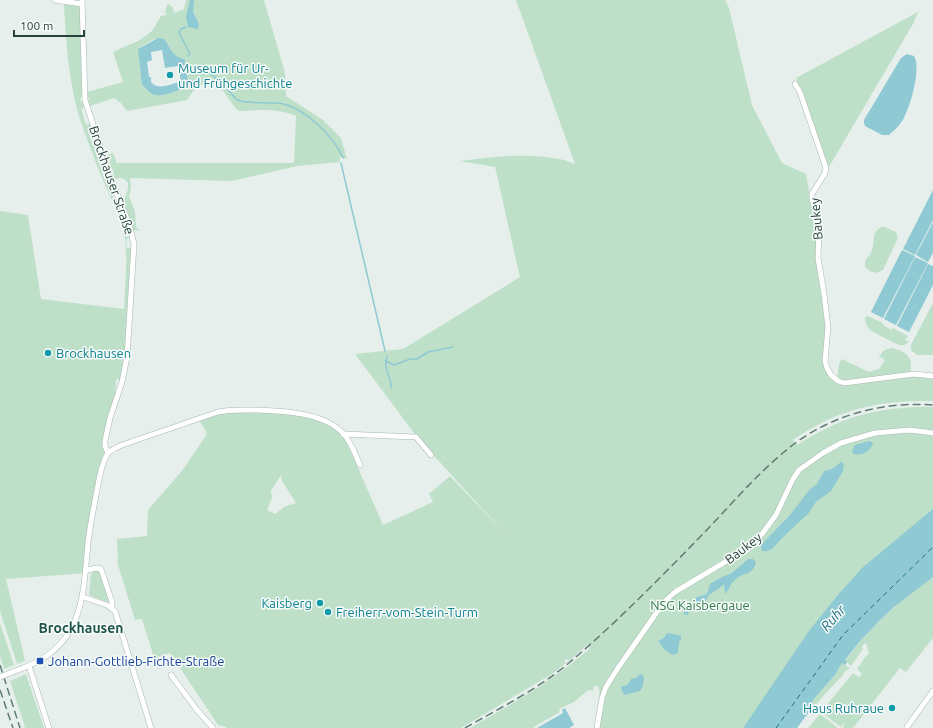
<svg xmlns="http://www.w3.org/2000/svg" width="933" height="728" viewBox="0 0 933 728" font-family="Ubuntu,sans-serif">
  <rect width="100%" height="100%" fill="#e6efeb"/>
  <!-- green -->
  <g fill="#bfe0c8" fill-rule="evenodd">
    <path d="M186 0H264L285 73 286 96 323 120 341 138 347 159 340 157V162L297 166 232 181 130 178 131 187 129 196 135 212 136 227 140 231 133 230 123 204 128 189V183C124 178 119 176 113 181L111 175 114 174 112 168 109 169 108 166 111 165 109 156 105 157 104 156 113 153 117 163H294L296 116C278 108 259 110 239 111L236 109 221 88 210 81 196 87 187 100 127 111 121 103 114 98 90 106 87 92 123 82 113 52 140 40 152 31 161 16 167 15 165 12 167 5 169 4 173 8 174 13 184 9ZM154 39 168 44C172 51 175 59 184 59L182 90C163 94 159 100 142 85L139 57 140 47Z"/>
    <path d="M516 0H725L729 8 752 105 782 163 806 174 811 202 815 213 818 241 815 252 823 294 827 327 824 361 838 382 915 376 933 378V401C891 400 850 406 814 427 807 431 799 435 793 440L797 445C842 416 880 406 933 407V521L751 728H599C598 721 597 715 598 708 598 700 601 694 598 686H594L593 691 588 690 574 702 559 709 560 712 535 726 533 728H470C512 704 554 680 590 648L588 644 569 661 567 659 564 660 566 663 552 674 461 728H226V727L218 725 170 653 154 658 142 619 135 620 118 565 117 539 147 536 148 510 182 471 207 434 200 421 218 412H290L325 422 345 438 383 525 433 502 429 494 450 476 506 535 417 437 355 354 403 349 520 277 495 167 460 161C495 157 529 152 564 160 568 161 571 163 575 164ZM281 475 282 481 296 503 284 507 275 514 267 510 272 498 271 491Z"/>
    <path d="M64 3 78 5 80 9 82 96 80 100 83 104 84 108 81 109 86 125 90 124 91 128 87 129 93 145 96 144 97 146 94 148 97 157 100 156 101 158 98 160 101 169 104 168 105 170 102 172 104 179H108L110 189 112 190H110L124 225H126L127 226 124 228 126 237H130V238L126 239 127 248H131L130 259H131V262H130L129 271H131V274H129L130 285 129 286 128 294H129V297H128L127 305 129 306 128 309H127L128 321H126V329H127V332H126L125 340 127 341 126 344H125V355H124L122 363 124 364 120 380 117 379 116 381 115 400 110 418 105 460 95 504 86 573 6 579 25 661 17 664 0 611V211L28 215 41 299 124 309C125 281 129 254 123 227 119 212 111 199 105 185 97 167 91 149 84 131 69 90 66 47 64 3Z"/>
    <path d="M918 12 914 22 829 167 796 78Z"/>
    <path d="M881 227H885L896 232 898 238 883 270 875 273 870 271 865 267C864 256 870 258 872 250 875 242 871 233 881 227Z"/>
    <path d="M933 303V355H917L911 350V345Z"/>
    <path d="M868 316 883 323V325L892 330 893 328 908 336 905 340 909 342C906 344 904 346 900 345 896 344 872 332 869 329 866 325 865 321 865 317Z"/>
    <path d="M891 348C906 351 914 357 910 373L847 381 837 379 839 364 842 359 869 372 879 369 885 360 880 357 879 360C879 353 885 349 891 348Z"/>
    <path d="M94 570 100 571 109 601 108 602 91 596 89 594 91 574Z"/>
    <path d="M933 577V638L906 672 900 668 853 728H843L844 723H843L841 727 821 712 853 673 859 677 862 674 857 669 866 656 869 654 866 643 862 646 863 649 851 666 845 661C851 654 856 646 862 639 883 615 908 595 933 577Z"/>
    <path d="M0 623 14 665 4 669 0 656Z"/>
    <path d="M842 663 850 668 843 673 844 674 825 694 807 716 810 710 813 700 835 675Z"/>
    <path d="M26 674 44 728H25L24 724 10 681Z"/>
    <path d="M820 714 838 728H808Z"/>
  </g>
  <!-- water -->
  <g fill="#8ec9d4" fill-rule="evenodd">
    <path d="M190 0H194L193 12 199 24 198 29 188 27 186 17Z"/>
    <path d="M158 38 164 39C171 48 173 58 185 59 183 69 191 77 186 86 180 91 160 98 152 94 149 92 146 88 142 85L138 49ZM162 50 165 68 178 66 181 81C172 84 158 91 151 82V77H149L147 62 152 60 151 52Z"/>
    <path d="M907 54 914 56C922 68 909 114 900 124 897 128 892 132 889 135H882L865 126 864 123V120L901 58Z"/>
    <path d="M933 190V220L915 255 903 249Z"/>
    <path d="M933 222V253L928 262 916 255Z"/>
    <path d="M902 250 915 256 883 318 871 312Z"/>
    <path d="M915 257 928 263 896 325 884 319Z"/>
    <path d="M928 264 933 266V285L909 332 897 326Z"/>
    <path d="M869 441 872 442 873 444C869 452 862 456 853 454L852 451 855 445Z"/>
    <path d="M841 462 844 464 843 471 831 491 816 502 809 513 784 536 772 549 767 551H762L761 547V545L790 515 810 489 817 484 824 471 832 469Z"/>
    <path d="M933 509V577L894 607 879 621 861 640 845 660 847 662 845 665 842 663 835 675 813 700 809 712 797 728H743L809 631 837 596 862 568Z"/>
    <path d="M748 559H753L756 562C752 577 744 571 735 580 730 584 729 590 725 594L724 585H723L718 589 709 595 702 607 691 609 687 615 684 614V611L691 606 693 601 697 597 707 594 710 584 720 578 732 573Z"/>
    <path d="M670 633 681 636V639L679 642 678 653 673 655 666 651 658 641 664 638 666 634Z"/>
    <path d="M640 674 643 675C645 681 643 687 640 691L625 695 622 691 621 687 627 685 631 679 636 678Z"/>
    <path d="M565 708 574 725 569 728H537L563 713 562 710Z"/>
  </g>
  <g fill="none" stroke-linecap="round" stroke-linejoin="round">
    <!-- stream -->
    <g stroke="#8ec9d4" stroke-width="1.5">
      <path d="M186 27 181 29 179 33 189 52 190 54 188 56"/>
      <path d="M208 72C220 79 228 90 237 100 250 104 264 102 277 103 302 105 334 136 343 158"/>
      <path d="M341 163 385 351"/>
      <path d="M387 356 386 361 394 365 410 359H417L428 352 453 347"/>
      <path d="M386 361C384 371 392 378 391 388"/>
    </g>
    <!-- ferry -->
    <path stroke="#1c6f80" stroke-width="1" stroke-dasharray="5 4" stroke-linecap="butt" d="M776 728 843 635 933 547"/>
    <defs>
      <g id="minor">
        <path d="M55 0 82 4"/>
        <path d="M82 0 85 100 110 176 129 224 134 244 127 357 122 382 110 418 105 441V446L108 453"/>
        <path d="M795 84 800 92 826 168 825 173 812 194V199L816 213 819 231 818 258 824 294 828 327 825 361 827 368 831 375 838 381 844 383 914 374 933 376"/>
        <path d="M343 434 416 437 431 455"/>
        <path d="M86 570 97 568 101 569 112 602V608"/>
        <path d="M83 597 107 605 115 611 151 728"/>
        <path d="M29 666 49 728"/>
        <path d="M23 668C83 646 83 598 88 543 90 525 94 507 97 490 99 480 102 459 109 452 113 449 118 447 122 445L218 412C231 409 243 410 255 410 282 411 322 412 342 432 351 441 355 454 360 465"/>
        <path d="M171 675 197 710 213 728"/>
        <path d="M907 727 933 691"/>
        <path d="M597 728 602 698 606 687 618 668 664 602 675 592 735 556 762 534 776 515 793 479 799 470 823 453 841 443 875 433 910 430 933 433"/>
      </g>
    </defs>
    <!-- minor casing -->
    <use href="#minor" stroke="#a8b8b2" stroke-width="6"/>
    <!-- minor -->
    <use href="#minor" stroke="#fff" stroke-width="5"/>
    <!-- rail -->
    <g stroke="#5f7d75" stroke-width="1.5" stroke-dasharray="8 4" stroke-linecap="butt">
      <path d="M0 665 20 728"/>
      <path d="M0 690 13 728"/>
      <path d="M465 728C500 708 540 688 570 662 616 623 659 579 701 536 728 508 754 477 784 452 825 417 879 401 933 405"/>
    </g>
    <defs>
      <path id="minor-bridge" d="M0 677 23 668"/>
    </defs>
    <!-- minor-bridge casing -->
    <use href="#minor-bridge" stroke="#a8b8b2" stroke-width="6" stroke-linecap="butt"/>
    <!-- minor-bridge -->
    <use href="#minor-bridge" stroke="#fff" stroke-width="5"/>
  </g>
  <!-- markers -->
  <g fill="#0f9aa8" stroke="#f7fbf9" stroke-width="1.5">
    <circle cx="170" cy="75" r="4"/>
    <circle cx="48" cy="353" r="4"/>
    <circle cx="320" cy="603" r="4"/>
    <circle cx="328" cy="612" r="4"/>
    <circle cx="892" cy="708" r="4"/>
  </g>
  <rect fill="#1a4fb4" stroke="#f7fbf9" stroke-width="1.5" x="36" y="657" width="8" height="8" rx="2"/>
  <g text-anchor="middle" stroke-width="3" stroke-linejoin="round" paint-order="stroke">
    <!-- culture labels -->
    <g font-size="13" fill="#0d838f" stroke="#f7fbf9" text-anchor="start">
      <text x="178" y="73">Museum für Ur-<tspan x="178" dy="15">und Frühgeschichte</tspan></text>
      <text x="56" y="358">Brockhausen</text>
      <text x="312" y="608" text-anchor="end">Kaisberg</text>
      <text x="336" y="617">Freiherr-vom-Stein-Turm</text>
      <text x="884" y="713" text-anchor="end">Haus Ruhraue</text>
    </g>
    <!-- street labels -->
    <g font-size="13" fill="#24423a" stroke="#f7fbf9">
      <text transform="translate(112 180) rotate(71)" y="5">Brockhauser Straße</text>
      <text transform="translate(816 219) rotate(-95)" y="5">Baukey</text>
      <text transform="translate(743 548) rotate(-37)" y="5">Baukey</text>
    </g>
    <!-- park labels -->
    <g font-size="13" fill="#2d7a4b" stroke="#f7fbf9">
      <text x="700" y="610">NSG Kaisbergaue</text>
    </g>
    <!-- transit labels -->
    <g font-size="13" fill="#164399" stroke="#f7fbf9" text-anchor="start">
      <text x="48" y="666">Johann-Gottlieb-Fichte-Straße</text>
    </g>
    <!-- water labels -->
    <g font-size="14" font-style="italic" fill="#1c6f80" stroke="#f7fbf9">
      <text transform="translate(833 618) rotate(-48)" y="5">Ruhr</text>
    </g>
    <!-- neighbourhood labels -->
    <g font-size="14" font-weight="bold" fill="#1f5548" stroke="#f7fbf9">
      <text x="81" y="633">Brockhausen</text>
    </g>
  </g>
  <!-- scale -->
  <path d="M14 30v6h70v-6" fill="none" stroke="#24423a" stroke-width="2"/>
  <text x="20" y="30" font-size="12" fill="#24423a" stroke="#f7fbf9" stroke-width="3" paint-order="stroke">100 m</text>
</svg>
